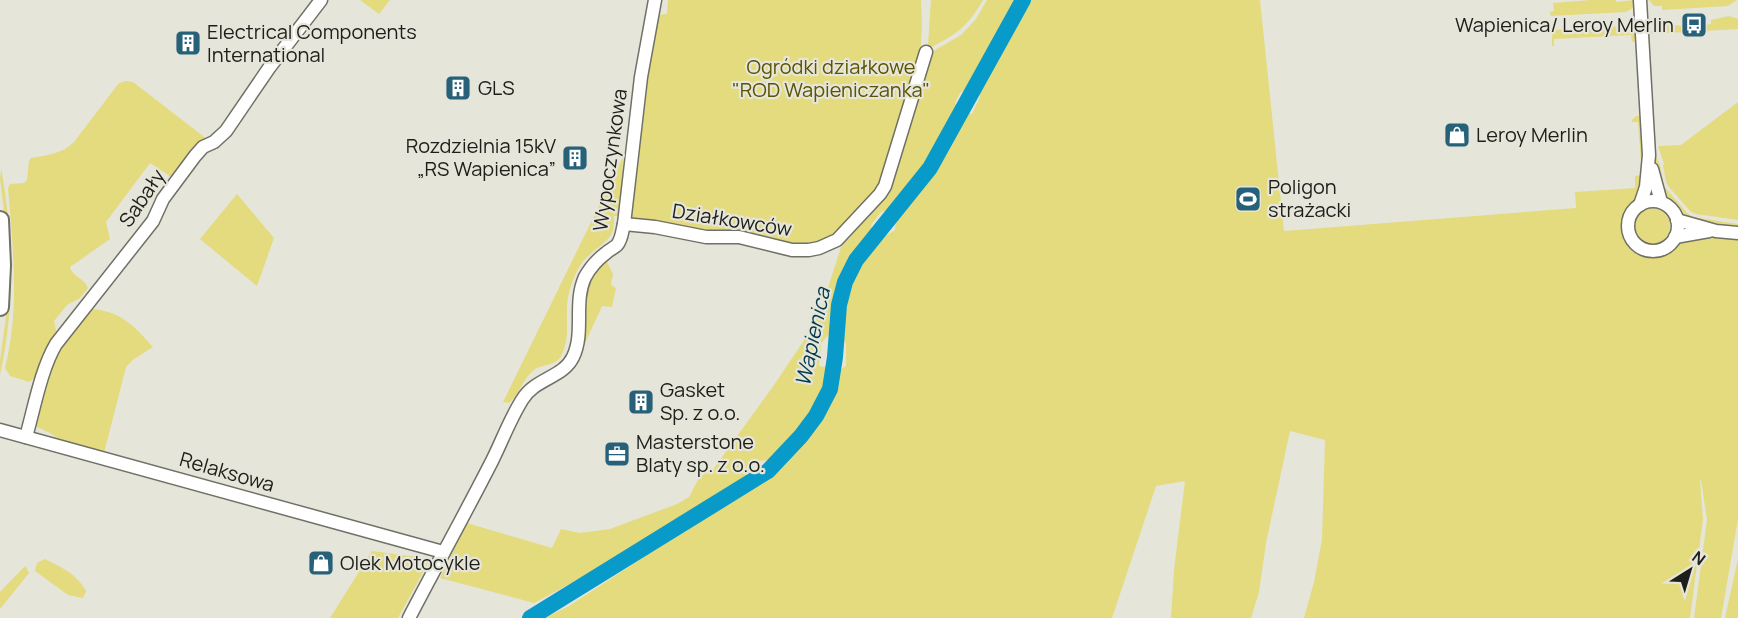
<svg xmlns="http://www.w3.org/2000/svg" width="1738" height="618" viewBox="0 0 1738 618" font-family="Manrope,sans-serif">
  <rect width="100%" height="100%" fill="#e6e5da"/>
  <!-- green -->
  <g fill="#e3db7e">
    <path d="M360 0H390L379 14Z"/>
    <path d="M668 0H921L922 26 920 59 881 183C868 203 831 245 806 247 797 248 786 244 777 243L775 238 767 236 764 239 711 235 629 219 635 155 656 15 667 14Z"/>
    <path d="M931 0H983C967 27 959 32 932 47L928 45Z"/>
    <path d="M987 0H1018L974 85 960 93 955 103 958 108 921 175 892 209 881 212 871 225 872 231 853 256 842 278 829 334 821 344 819 366 826 367 824 388 811 415 781 449 768 460 759 461 748 469 751 475 622 556 534 603 440 578 467 523 552 548 561 529 580 533 610 529 677 504 689 497 700 476 712 471 774 385 813 327 822 306 843 241 850 238 858 222 880 201 930 53 961 35 976 19Z"/>
    <path d="M1029 0H1260L1284 231 1576 208 1575 192 1635 188V176L1642 175 1638 122H1632V120L1636 116H1640C1645 133 1646 178 1639 195 1637 201 1628 206 1625 212 1616 229 1627 253 1646 256 1669 260 1673 240 1691 237 1706 234 1724 237 1738 239V519L1721 618H1694L1707 520 1701 480 1700 481 1703 519 1690 618H1304L1314 582 1322 539 1325 440 1290 431 1266 543 1259 592 1251 618H1171L1174 570 1185 481 1156 486 1112 618H544L569 606 682 532 767 480 823 420 835 390 838 371 846 366V344L840 331 848 289 859 264 879 237H884L895 230 896 219 932 170 967 112 972 114 980 97 979 90Z"/>
    <path d="M1591 0H1616V2L1635 0 1633 8 1626 12 1551 16 1550 12 1554 11 1553 3Z"/>
    <path d="M1649 0H1737L1728 6 1662 10V6H1654Z"/>
    <path d="M1729 16 1738 19V29L1651 34 1652 28 1657 24 1686 26V28L1705 27V25L1711 24V20Z"/>
    <path d="M1626 26 1631 29 1633 33H1637L1635 41 1632 42 1631 35 1554 39V46H1552V30Z"/>
    <path d="M126 81 133 82 208 140 174 179 150 163 106 222 110 239 70 267C72 277 85 278 88 288L80 298 67 305 54 321 56 331 36 377 29 382 10 376 5 368C20 309 13 248 8 188L10 184 24 183 27 180 29 161 31 158C47 155 62 154 74 142L119 83Z"/>
    <path d="M1738 102V220L1696 214 1691 212 1669 187 1666 182 1663 165 1664 164 1658 146 1681 145Z"/>
    <path d="M1654 151 1660 165 1664 186 1687 213 1693 217 1738 224V228L1689 220 1662 191 1658 175Z"/>
    <path d="M623 157 621 216H614C614 220 614 226 613 230 610 244 585 252 577 271 572 282 568 293 567 306 566 323 570 340 561 356 556 366 542 364 534 370 522 379 520 394 509 403L503 402Z"/>
    <path d="M1 168C14 237 15 306 0 375V360L7 309V236L0 179Z"/>
    <path d="M237 194 274 238 257 286 200 239Z"/>
    <circle cx="1652" cy="226" r="18"/>
    <path d="M606 260 613 274 611 285 616 288 612 307 602 306 581 352V302L589 277Z"/>
    <path d="M91 309C121 311 134 326 153 347L134 359 126 367 104 453 63 442 50 433 35 426C41 404 46 380 56 359 65 341 79 325 91 309Z"/>
    <path d="M11 440H16L175 484 177 486Z"/>
    <path d="M372 551 425 558 428 563 398 618H330Z"/>
    <path d="M1738 558V618H1725L1737 563Z"/>
    <path d="M45 559C61 567 77 574 86 591L83 598 68 595 35 571 37 563Z"/>
    <path d="M25 566 29 573 0 609V592Z"/>
  </g>
  <g fill="none" stroke-linecap="round" stroke-linejoin="round">
    <!-- river -->
    <path stroke="#089ac9" stroke-width="16" d="M530 618 768 471 801 436 816 416 830 389 835 357 839 305 845 282 856 260 930 168 1023 0"/>
    <defs>
      <g id="minor">
        <path d="M1652 169 1661 202"/>
        <circle cx="1653" cy="226" r="25"/>
        <path d="M1640 205 1646 187 1649 155 1640 0"/>
        <path d="M1677 220 1716 231 1738 233"/>
        <path d="M624 224 655 227 706 237H739L792 250H809L819 248 837 240 880 194 885 186 926 52"/>
        <path d="M1675 237 1709 231"/>
        <path d="M0 430 443 552"/>
        <path d="M26 437C34 409 41 369 56 344L153 221 163 199 195 156 203 147 214 142 226 131 269 68 321 0"/>
        <path d="M409 618C436 566 465 514 492 461 502 441 510 419 522 400 535 378 563 378 573 357 585 332 573 303 585 277 590 268 598 259 606 253 609 250 614 248 617 245 622 239 622 231 624 224L641 77 655 0"/>
      </g>
      <path id="major" d="M0 220 2 265 0 307"/>
    </defs>
    <!-- minor casing -->
    <use href="#minor" stroke="#707066" stroke-width="15"/>
    <!-- major casing -->
    <use href="#major" stroke="#707066" stroke-width="20"/>
    <!-- minor -->
    <use href="#minor" stroke="#fff" stroke-width="12"/>
    <!-- major -->
    <use href="#major" stroke="#fff" stroke-width="16"/>
  </g>
  <!-- icons -->
  <defs>
    <symbol id="bus-square" viewBox="-11 -11 22 22"><rect x="-9" y="-9" width="18" height="18" rx="4" fill="#266179" stroke="#e6e5da"/><path d="M-5-6H5V4H4V6H2V4H-2V6H-4V4H-5ZM-3.5-4V0h7V-4ZM-3.5 1.2v1.5H-2V1.2ZM2 1.2v1.5H3.5V1.2Z" fill="#fff"/></symbol>
    <symbol id="building-square" viewBox="-11 -11 22 22"><rect x="-9" y="-9" width="18" height="18" rx="4" fill="#266179" stroke="#e6e5da"/><path d="M-4-6H4V6H1V3H-1V6H-4ZM-2.5-4.3h1.7v1.8h-1.7ZM.8-4.3h1.7v1.8H.8ZM-2.5-1h1.7V.8h-1.7ZM.8-1h1.7V.8H.8Z" fill="#fff"/></symbol>
    <symbol id="shop-square" viewBox="-11 -11 22 22"><rect x="-9" y="-9" width="18" height="18" rx="4" fill="#266179" stroke="#e6e5da"/><path d="M-5-2.5h2.3a2.7 3.5 0 0 1 5.4 0H5L5.5 6h-11ZM-1.5-2.5h3a1.5 2.3 0 0 0-3 0Z" fill="#fff"/></symbol>
    <symbol id="stadium-square" viewBox="-11 -11 22 22"><rect x="-9" y="-9" width="18" height="18" rx="4" fill="#266179" stroke="#e6e5da"/><path d="M0-5a6.5 5 0 1 0 0 10a6.5 5 0 1 0 0-10ZM-3.5-1.8h7v3.6h-7Z" fill="#fff"/></symbol>
    <symbol id="office-square" viewBox="-11 -11 22 22"><rect x="-9" y="-9" width="18" height="18" rx="4" fill="#266179" stroke="#e6e5da"/><path d="M-6-3h4V-5.5h4V-3h4V5H-6ZM-1-4.5V-3h2v-1.5ZM-6 0V1H6V0Z" fill="#fff"/></symbol>
  </defs>
  <g fill-rule="evenodd">
    <use href="#bus-square" x="1679" y="10" width="30" height="30"/>
    <use href="#building-square" x="173" y="28" width="30" height="30"/>
    <use href="#building-square" x="443" y="73" width="30" height="30"/>
    <use href="#shop-square" x="1442" y="120" width="30" height="30"/>
    <use href="#building-square" x="560" y="143" width="30" height="30"/>
    <use href="#stadium-square" x="1233" y="184" width="30" height="30"/>
    <use href="#building-square" x="626" y="387" width="30" height="30"/>
    <use href="#office-square" x="602" y="439" width="30" height="30"/>
    <use href="#shop-square" x="306" y="548" width="30" height="30"/>
  </g>
  <g text-anchor="middle" stroke-width="4.5" stroke-linejoin="round" paint-order="stroke">
    <!-- poi labels -->
    <g font-size="20" fill="#1e1e1a" stroke="#e6e5da" text-anchor="start">
      <text x="1674" y="32" text-anchor="end">Wapienica/ Leroy Merlin</text>
      <text x="207" y="39">Electrical Components<tspan x="207" dy="23">International</tspan></text>
      <text x="478" y="95">GLS</text>
      <text x="1476" y="142">Leroy Merlin</text>
      <text x="556" y="153" text-anchor="end">Rozdzielnia 15kV<tspan x="556" dy="23">„RS Wapienica”</tspan></text>
      <text x="1268" y="194">Poligon<tspan x="1268" dy="23">strażacki</tspan></text>
      <text x="660" y="397">Gasket<tspan x="660" dy="23">Sp. z o.o.</tspan></text>
      <text x="636" y="449">Masterstone<tspan x="636" dy="23">Blaty sp. z o.o.</tspan></text>
      <text x="340" y="570">Olek Motocykle</text>
    </g>
    <!-- park labels -->
    <g font-size="20" fill="#5a5400" stroke="#e6e5da">
      <text x="831" y="74">Ogródki działkowe<tspan x="831" dy="23">"ROD Wapieniczanka"</tspan></text>
    </g>
    <!-- street labels -->
    <g font-size="20" fill="#1e1e1a" stroke="#e6e5da">
      <text transform="translate(610 160) rotate(-82)" y="7">Wypoczynkowa</text>
      <text transform="translate(142 198) rotate(-56)" y="7">Sabały</text>
      <text transform="translate(732 220) rotate(9)" y="7">Działkowców</text>
      <text transform="translate(227 472) rotate(16)" y="7">Relaksowa</text>
    </g>
    <!-- water labels -->
    <g font-size="21" font-style="italic" fill="#02394c" stroke="#e6e5da">
      <text transform="translate(813 337) rotate(-78)" y="7">Wapienica</text>
    </g>
  </g>
  <!-- north arrow -->
  <g transform="translate(1690 570) rotate(37)" stroke="#e6e5da" stroke-width="4.5" paint-order="stroke">
  <path d="M0-4.5L10 22L0 15L-10 22Z" fill="#1e1e1a"/>
  <text y="-9" font-size="16" font-weight="bold" text-anchor="middle" fill="#1e1e1a">N</text>
  </g>
</svg>
